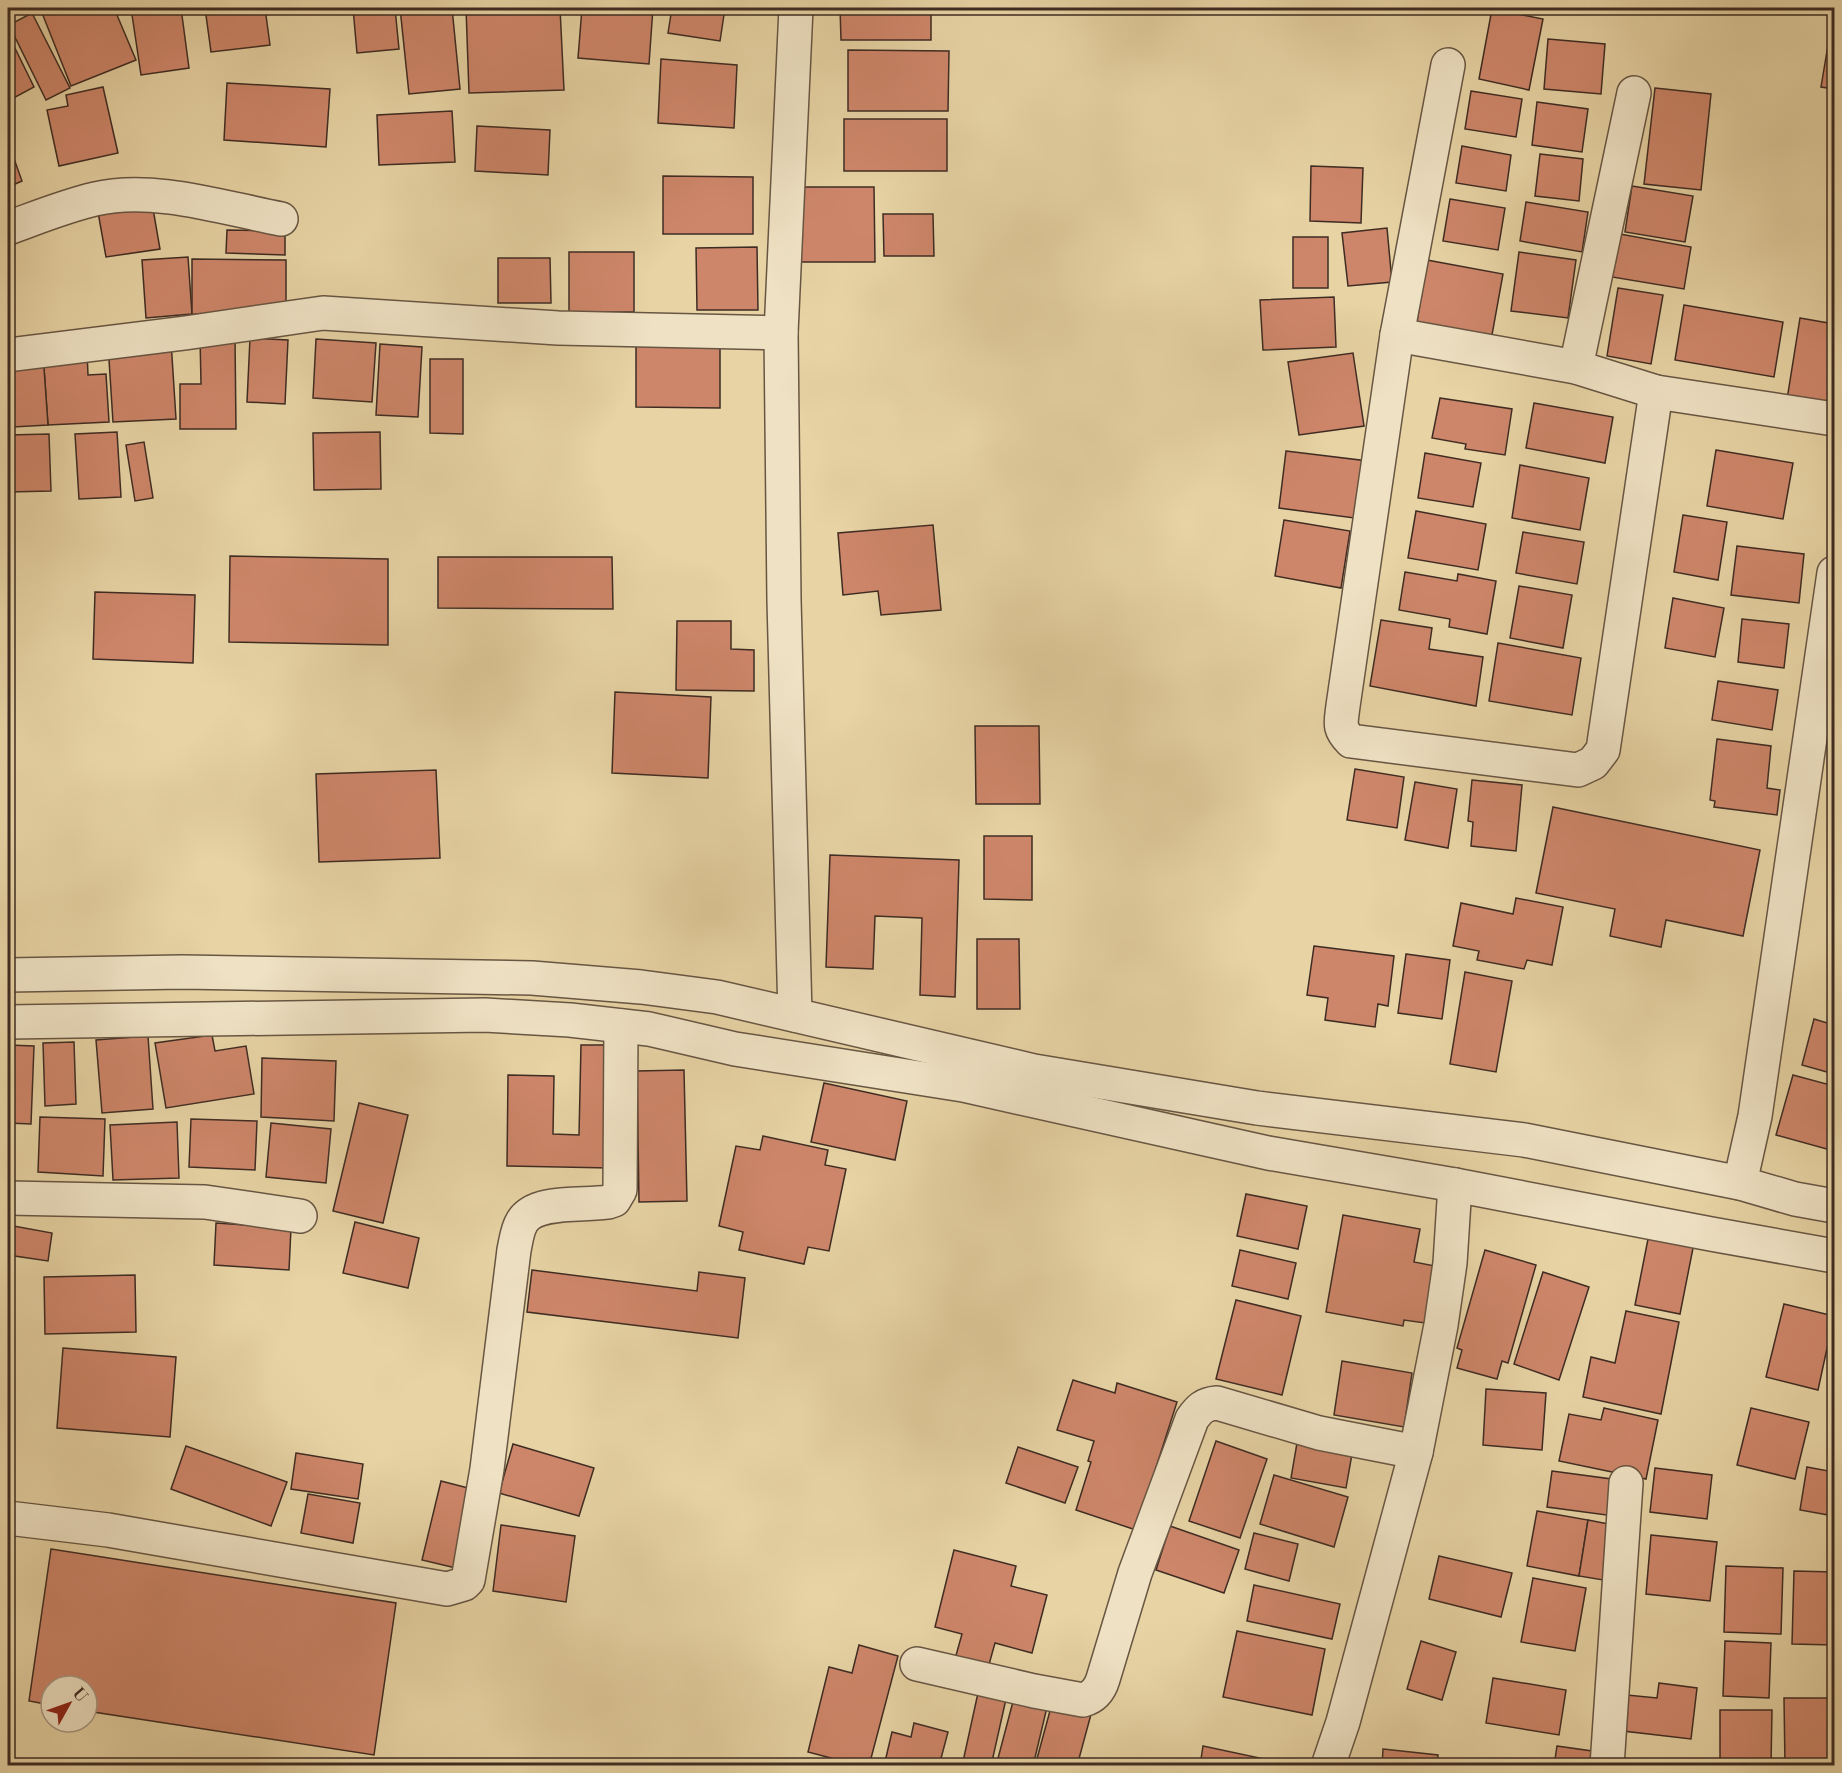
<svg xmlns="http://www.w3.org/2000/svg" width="1842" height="1773" viewBox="0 0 1842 1773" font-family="'Libre Bodoni',serif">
  <rect width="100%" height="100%" fill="#e7d3a4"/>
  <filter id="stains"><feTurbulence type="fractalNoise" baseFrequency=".00333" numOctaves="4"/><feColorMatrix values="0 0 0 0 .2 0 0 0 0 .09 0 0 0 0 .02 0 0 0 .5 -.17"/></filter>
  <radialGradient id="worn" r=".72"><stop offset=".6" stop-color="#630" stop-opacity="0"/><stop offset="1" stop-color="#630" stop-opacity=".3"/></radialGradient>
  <g fill="#ce866a" stroke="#3e2c23" stroke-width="1.5">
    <polygon points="55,8 114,8 136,60 71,86 42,13"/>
    <polygon points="131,8 181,8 189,68 141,75"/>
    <polygon points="205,8 265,8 270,45 211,52"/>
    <polygon points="353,8 395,8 399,49 357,53"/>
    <polygon points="400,8 452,8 460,89 409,94"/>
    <polygon points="466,8 560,8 564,90 469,93"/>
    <polygon points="582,8 653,8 649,64 578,58"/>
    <polygon points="672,8 725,8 720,41 668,33"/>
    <polygon points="840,8 931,8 931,40 841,40"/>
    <polygon points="1492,9 1543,19 1529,90 1479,79"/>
    <polygon points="32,13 70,88 46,100 9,25"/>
    <polygon points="1830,33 1834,33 1834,89 1821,87"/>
    <polygon points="8,34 34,87 8,101"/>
    <polygon points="1548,39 1605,44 1601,94 1544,89"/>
    <polygon points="848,50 949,51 948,111 848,111"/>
    <polygon points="661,59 737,65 734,128 658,123"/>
    <polygon points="227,83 330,89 326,147 224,140"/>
    <polygon points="103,87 118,153 59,166 47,110 68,106 66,95"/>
    <polygon points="1655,88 1711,94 1701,190 1644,184"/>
    <polygon points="1471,91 1522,99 1516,137 1465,129"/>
    <polygon points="1537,102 1588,109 1582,152 1532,145"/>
    <polygon points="452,111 455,162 379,165 377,115"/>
    <rect x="844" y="119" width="103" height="52"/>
    <polygon points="477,126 550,130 548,175 475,171"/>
    <polygon points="8,142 22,181 8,187"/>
    <polygon points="1462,146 1511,155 1506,191 1456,183"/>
    <polygon points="1540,154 1583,159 1579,201 1535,196"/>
    <polygon points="1311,166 1363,168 1361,223 1310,221"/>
    <polygon points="663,176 753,177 753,234 663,234"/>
    <polygon points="1632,186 1693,196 1685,242 1625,232"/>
    <polygon points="800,187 874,187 875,262 801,262"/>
    <polygon points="1450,199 1505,208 1498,250 1443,241"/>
    <polygon points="1526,202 1588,212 1582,252 1520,241"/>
    <polygon points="152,203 160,249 106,257 98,212"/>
    <polygon points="883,214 933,214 934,256 884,256"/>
    <polygon points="1387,228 1392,282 1348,286 1342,233"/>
    <polygon points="227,230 285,231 285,255 226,253"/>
    <polygon points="1620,234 1691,247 1684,289 1612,277"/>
    <rect x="1293" y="237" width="35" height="51"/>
    <polygon points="757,247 758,310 697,310 696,248"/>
    <rect x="569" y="252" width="65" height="60"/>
    <polygon points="1519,252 1576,260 1568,318 1511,311"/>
    <polygon points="188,257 192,314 146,318 142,260"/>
    <polygon points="498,258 550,258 551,303 498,303"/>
    <polygon points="192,259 286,260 286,315 192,314"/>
    <polygon points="1427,260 1503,274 1492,335 1417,322"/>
    <polygon points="1618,288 1663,295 1651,364 1607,356"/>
    <polygon points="1334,297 1336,347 1263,350 1260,300"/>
    <polygon points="1684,305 1783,322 1774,377 1675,360"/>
    <polygon points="1800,318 1834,324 1834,414 1786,406"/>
    <polygon points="200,337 235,337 236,429 180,429 180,384 201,384"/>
    <polygon points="250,338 288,340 285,404 247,402"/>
    <polygon points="316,339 376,343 372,402 313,398"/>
    <polygon points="171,341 176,419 113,422 108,344"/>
    <polygon points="636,342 720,342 720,408 636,407"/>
    <polygon points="380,344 422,347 418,417 376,415"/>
    <polygon points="87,352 88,375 106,374 109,422 48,425 43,354"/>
    <polygon points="1353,353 1364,426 1299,435 1288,362"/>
    <polygon points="43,354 48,425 13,427 9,356"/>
    <polygon points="430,359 463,359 463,434 430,433"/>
    <polygon points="1440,398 1512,409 1505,455 1465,449 1466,444 1432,438"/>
    <polygon points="1534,403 1613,417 1605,463 1526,448"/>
    <polygon points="117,432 121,497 79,499 75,434"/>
    <polygon points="380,432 381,489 314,490 313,433"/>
    <polygon points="49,434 51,491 8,492 8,435"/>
    <polygon points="144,442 153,498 135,501 126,445"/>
    <polygon points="1716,450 1793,463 1783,519 1707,506"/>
    <polygon points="1286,451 1368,461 1362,519 1279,508"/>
    <polygon points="1425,453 1481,463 1473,507 1418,498"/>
    <polygon points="1520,465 1589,478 1580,530 1512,518"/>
    <polygon points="1416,511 1486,524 1478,570 1408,558"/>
    <polygon points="1683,515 1727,522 1718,580 1674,572"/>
    <polygon points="1284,520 1350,531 1341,588 1275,576"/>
    <polygon points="933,525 941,610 881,615 878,591 843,595 838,533"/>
    <polygon points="1523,532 1584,542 1577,584 1516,573"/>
    <polygon points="1737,546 1804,554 1799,603 1731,595"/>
    <polygon points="230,556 388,559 388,645 229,642"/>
    <polygon points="438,557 612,557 613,609 438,608"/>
    <polygon points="1405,572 1457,581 1458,574 1496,581 1487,634 1449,627 1450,619 1399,610"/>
    <polygon points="1519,586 1572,595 1563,648 1510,638"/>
    <polygon points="95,592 195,595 193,663 93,659"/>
    <polygon points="1673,598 1724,608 1715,657 1665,648"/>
    <polygon points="1742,619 1789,624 1784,668 1738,662"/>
    <polygon points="1381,620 1432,628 1429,649 1483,657 1476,706 1370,686"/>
    <polygon points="677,621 731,621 731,649 754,650 754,691 676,690"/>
    <polygon points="1498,643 1581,658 1572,715 1489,701"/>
    <polygon points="1718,681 1778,690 1772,730 1712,720"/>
    <polygon points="615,692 711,697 708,778 612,773"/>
    <polygon points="975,726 1039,726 1040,804 976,804"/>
    <polygon points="1717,739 1771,746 1767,788 1780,790 1777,815 1714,807 1715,801 1710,800"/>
    <polygon points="1355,769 1404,777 1397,828 1347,820"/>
    <polygon points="436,770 440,858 319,862 316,774"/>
    <polygon points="1472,780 1522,785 1516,851 1471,846 1473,822 1468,821"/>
    <polygon points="1415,782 1457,789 1448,848 1405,840"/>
    <polygon points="1553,807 1760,850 1743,936 1666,920 1661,947 1610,936 1615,909 1536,893"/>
    <polygon points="984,836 1032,836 1032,900 984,899"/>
    <polygon points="830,855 959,860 955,997 920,995 922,918 875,916 873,969 826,967"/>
    <polygon points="1516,898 1563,907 1552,965 1527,960 1524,969 1477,960 1479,951 1453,946 1461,903 1513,914"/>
    <polygon points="977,939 1019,939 1020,1009 977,1009"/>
    <polygon points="1314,946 1394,956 1388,1006 1378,1004 1375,1027 1325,1020 1328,998 1307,995"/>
    <polygon points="1406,954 1450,960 1442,1019 1398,1013"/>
    <polygon points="1465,972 1512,981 1496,1072 1450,1064"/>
    <polygon points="1814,1019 1834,1025 1834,1074 1802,1065"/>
    <polygon points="212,1035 215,1051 246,1046 254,1094 166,1108 155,1043"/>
    <polygon points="148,1036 153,1109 102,1113 96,1040"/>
    <polygon points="74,1042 76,1104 45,1106 43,1043"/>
    <polygon points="8,1045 34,1046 31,1124 8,1123"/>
    <polygon points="581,1045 612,1045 610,1168 507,1166 508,1075 554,1076 553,1134 579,1135"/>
    <polygon points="262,1058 336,1061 334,1121 261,1117"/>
    <polygon points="684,1070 687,1201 639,1202 637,1071"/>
    <polygon points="1793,1075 1834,1086 1834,1151 1776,1135"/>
    <polygon points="824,1083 907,1101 895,1160 811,1142"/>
    <polygon points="359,1103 408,1115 383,1223 333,1211"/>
    <polygon points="40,1117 105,1119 103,1176 38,1172"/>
    <polygon points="191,1119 257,1121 255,1170 189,1167"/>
    <polygon points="177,1122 179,1178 113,1180 110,1125"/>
    <polygon points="271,1123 331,1129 326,1183 266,1177"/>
    <polygon points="763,1136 828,1150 825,1165 846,1169 829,1251 808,1247 804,1264 739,1250 743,1232 719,1226 736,1146 760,1150"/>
    <polygon points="1246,1194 1307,1206 1298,1249 1237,1236"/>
    <polygon points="1343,1215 1420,1229 1414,1262 1435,1266 1425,1323 1404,1320 1403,1326 1326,1312"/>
    <polygon points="355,1222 419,1238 408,1288 343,1273"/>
    <polygon points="216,1223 291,1228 289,1270 214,1265"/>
    <polygon points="8,1225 52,1233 48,1261 8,1255"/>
    <polygon points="1649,1234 1694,1243 1680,1314 1635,1305"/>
    <polygon points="1240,1250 1296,1263 1288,1299 1232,1286"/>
    <polygon points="1485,1250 1536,1265 1508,1363 1502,1361 1497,1379 1457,1368 1462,1350 1457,1348"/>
    <polygon points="532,1270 697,1291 699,1272 745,1278 738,1338 527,1312"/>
    <polygon points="1543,1272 1589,1287 1559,1380 1514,1364"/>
    <polygon points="135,1275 136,1332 45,1334 44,1277"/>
    <polygon points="1236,1300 1301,1316 1282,1395 1216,1379"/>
    <polygon points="1784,1304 1834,1316 1818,1390 1766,1377"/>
    <polygon points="1626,1311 1679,1322 1661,1414 1583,1397 1591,1357 1615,1363"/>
    <polygon points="63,1348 176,1357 170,1437 57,1428"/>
    <polygon points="1342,1361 1412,1373 1404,1427 1334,1415"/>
    <polygon points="1073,1380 1115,1393 1117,1383 1177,1402 1136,1530 1076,1510 1091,1462 1088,1461 1094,1441 1057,1430"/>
    <polygon points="1486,1389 1546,1393 1542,1450 1483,1445"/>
    <polygon points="1604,1408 1658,1420 1646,1479 1559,1461 1569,1414 1601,1420"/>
    <polygon points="1751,1408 1809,1422 1795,1479 1737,1465"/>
    <polygon points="1216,1441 1267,1459 1240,1538 1189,1521"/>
    <polygon points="1297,1443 1352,1454 1346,1488 1291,1478"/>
    <polygon points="513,1444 594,1468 579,1516 499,1493"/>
    <polygon points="186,1446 287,1482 271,1526 171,1489"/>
    <polygon points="1018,1447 1078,1467 1065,1503 1006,1483"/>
    <polygon points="296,1453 363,1464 358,1499 291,1489"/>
    <polygon points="1807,1467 1834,1472 1834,1516 1800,1510"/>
    <polygon points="1655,1468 1712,1475 1707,1519 1650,1512"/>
    <polygon points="1552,1471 1619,1480 1614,1516 1547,1507"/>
    <polygon points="1274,1475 1348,1497 1334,1547 1260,1524"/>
    <polygon points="441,1481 476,1490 456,1568 422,1560"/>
    <polygon points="308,1494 360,1503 353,1543 301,1533"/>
    <polygon points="1537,1511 1588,1520 1579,1576 1527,1566"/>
    <polygon points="1588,1520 1619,1526 1609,1581 1579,1576"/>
    <polygon points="501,1525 575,1536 566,1602 493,1591"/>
    <polygon points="1170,1526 1239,1550 1224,1593 1156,1570"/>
    <polygon points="1254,1533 1298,1544 1289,1581 1245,1569"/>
    <polygon points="1651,1535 1717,1542 1710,1601 1646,1594"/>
    <polygon points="51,1549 396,1603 374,1755 87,1711 87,1686 51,1686 51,1705 29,1701"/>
    <polygon points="954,1550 1016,1566 1011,1586 1047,1595 1032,1653 995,1643 988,1668 955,1659 962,1634 935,1627"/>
    <polygon points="1439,1556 1512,1573 1501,1617 1429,1599"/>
    <polygon points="1726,1566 1783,1568 1781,1634 1724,1632"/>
    <polygon points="1794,1571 1834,1572 1834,1645 1792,1644"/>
    <polygon points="1533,1578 1586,1588 1575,1651 1521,1642"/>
    <polygon points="1254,1585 1340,1604 1332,1639 1247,1621"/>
    <polygon points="1237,1631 1325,1649 1312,1715 1223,1697"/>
    <polygon points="1421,1641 1456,1652 1442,1700 1407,1689"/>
    <polygon points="1725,1641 1771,1643 1769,1698 1723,1696"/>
    <polygon points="859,1645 898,1656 869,1766 861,1766 808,1752 829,1667 852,1673"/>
    <polygon points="1493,1678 1566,1690 1559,1735 1486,1723"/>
    <polygon points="1659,1683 1697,1688 1691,1739 1623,1731 1627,1695 1657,1698"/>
    <polygon points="978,1693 1006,1699 991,1766 962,1766"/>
    <polygon points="1015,1694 1048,1703 1033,1766 996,1766"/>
    <polygon points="1054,1696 1093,1707 1077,1766 1035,1766"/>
    <polygon points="1784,1698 1834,1698 1834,1766 1785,1766"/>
    <polygon points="1720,1710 1772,1710 1771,1766 1720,1766"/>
    <polygon points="914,1723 948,1732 939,1766 884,1766 892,1732 911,1737"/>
    <polygon points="1203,1746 1269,1760 1268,1766 1200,1766"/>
    <polygon points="1557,1746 1599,1752 1597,1766 1554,1766"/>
    <polygon points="1383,1749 1438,1755 1437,1766 1382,1766"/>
    <polygon points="115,1759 166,1766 114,1766"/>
  </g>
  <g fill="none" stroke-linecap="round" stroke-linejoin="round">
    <g stroke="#685643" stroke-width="36">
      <g id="minor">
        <path d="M1448 65 1397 335 1343 706C1341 723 1338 728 1351 741L1578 770 1593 763 1603 750 1656 392"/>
        <path d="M8 228C36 218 65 206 95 199 152 185 224 208 281 219"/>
        <polyline points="1397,335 1576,367 1656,392 1834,419"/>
        <polyline points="8,355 185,333 323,313 558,328 781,333"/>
        <polyline points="1576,367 1634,93"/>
        <polyline points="8,975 182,972 532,978 641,987 717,997 1034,1071 1257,1108 1524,1140 1740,1183 1795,1199 1834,1206"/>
        <polyline points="795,1015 784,600 781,333 796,8"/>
        <polyline points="8,1022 485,1015 570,1020 649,1029 735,1049 963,1085 1268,1153 1455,1185 1711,1234 1834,1256"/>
        <polyline points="1740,1183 1755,1116 1834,573"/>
        <polyline points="8,1198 205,1202 300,1216"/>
        <path d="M8 1518 108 1530 447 1589 464 1584 468 1580 487 1469 514 1250C516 1241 517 1230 522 1222 535 1199 584 1206 608 1202L614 1200 620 1190 621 1026"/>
        <path d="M917 1664 1034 1691 1083 1700C1094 1697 1100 1689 1103 1679L1135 1573 1192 1419C1199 1409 1204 1404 1217 1403L1319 1433 1416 1452"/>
        <polyline points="1328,1766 1343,1722 1416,1452 1441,1325 1450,1263 1455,1185"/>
        <polyline points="1607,1766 1626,1483"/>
      </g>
    </g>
    <use href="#minor" stroke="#efe2c4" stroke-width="33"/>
  </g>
  <rect width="1842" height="1773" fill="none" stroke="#e7d3a4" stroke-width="30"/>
  <rect x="9" y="9" width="1824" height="1755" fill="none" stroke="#3e2c23" stroke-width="3"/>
  <rect x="15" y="15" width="1812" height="1743" fill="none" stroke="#3e2c23" stroke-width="1.5"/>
  <g transform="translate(69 1704) rotate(50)"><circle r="28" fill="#efe2c4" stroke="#a89984" stroke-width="1.5"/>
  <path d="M0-4.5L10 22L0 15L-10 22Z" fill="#8f2418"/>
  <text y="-9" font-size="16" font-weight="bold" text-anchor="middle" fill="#3e2c23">U</text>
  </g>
  <rect width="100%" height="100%" filter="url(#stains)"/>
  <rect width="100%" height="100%" fill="url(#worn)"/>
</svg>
